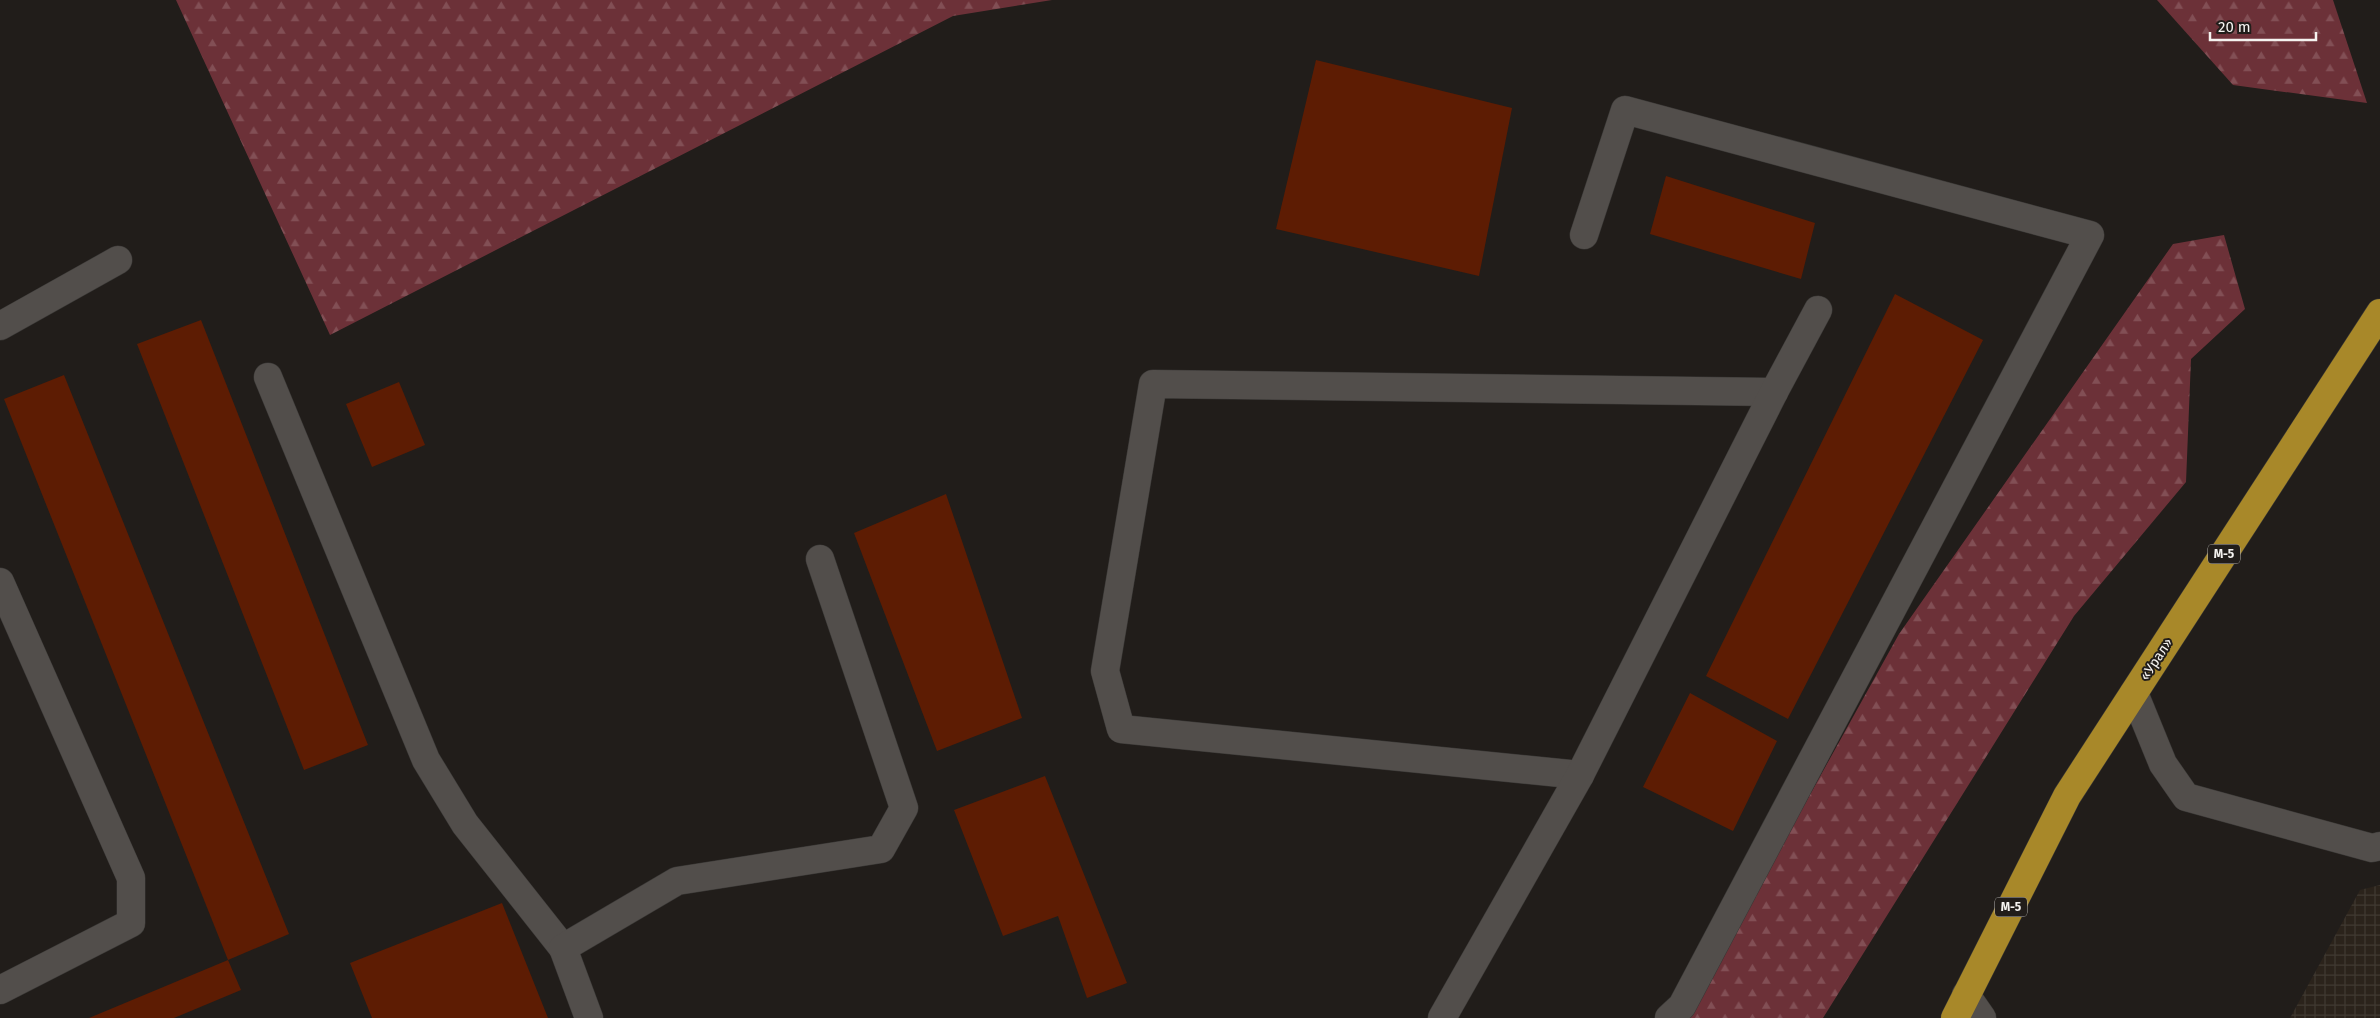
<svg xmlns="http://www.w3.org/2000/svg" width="2380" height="1018" viewBox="0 0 2380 1018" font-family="'Fira Sans',sans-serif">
  <defs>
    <pattern id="industrial-grid" width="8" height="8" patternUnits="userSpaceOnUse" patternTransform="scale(1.25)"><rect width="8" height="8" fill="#2b231b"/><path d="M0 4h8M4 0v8" fill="none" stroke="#403931"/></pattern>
    <pattern id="forest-firs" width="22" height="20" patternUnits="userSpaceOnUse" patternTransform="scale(1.25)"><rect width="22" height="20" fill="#6c3138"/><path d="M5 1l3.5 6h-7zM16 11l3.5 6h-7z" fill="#824f55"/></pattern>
  </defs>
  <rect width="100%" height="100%" fill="#211d1a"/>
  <polygon fill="url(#industrial-grid)" points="2380,885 2380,1018 2290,1018 2360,890"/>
  <g fill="url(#forest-firs)">
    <polygon points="176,0 1052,0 953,16 330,335"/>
    <polygon points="2157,0 2333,0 2367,103 2233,85"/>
    <polygon points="2224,235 2245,309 2191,359 2186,482 2074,616 1823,1018 1686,1018 1899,634 2173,244"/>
  </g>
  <g fill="#5d1c03">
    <polygon points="1316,60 1512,108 1479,276 1276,229"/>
    <polygon points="1666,176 1815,223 1801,279 1650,234"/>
    <polygon points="1895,294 1983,340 1788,719 1706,676"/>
    <polygon points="201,320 368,745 304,770 137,344"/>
    <polygon points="64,375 289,934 228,960 4,399"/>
    <polygon points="399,382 425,445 372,467 346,404"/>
    <polygon points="946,494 1022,718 937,751 854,533"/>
    <polygon points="1690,693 1777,741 1733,831 1643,787"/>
    <polygon points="1045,776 1127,983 1087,998 1058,916 1003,936 954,810"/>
    <polygon points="502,903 548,1018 372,1018 350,963"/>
    <polygon points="228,960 241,990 174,1018 89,1018"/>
  </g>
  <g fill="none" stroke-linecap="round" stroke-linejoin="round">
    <g stroke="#393735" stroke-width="29">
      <g id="minor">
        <polyline points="1584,235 1625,110 2090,235 1682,1006 1669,1018"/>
        <polyline points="0,326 118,260"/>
        <polyline points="268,377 426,760 465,824 563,948"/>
        <polyline points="0,582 131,878 131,923 0,990"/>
        <polyline points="2134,693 2163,764 2186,797 2372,848 2380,846"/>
        <polyline points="1580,775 1121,729 1105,671 1153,384 1774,392"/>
        <polyline points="1966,995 1982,1018"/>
        <polyline points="589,1018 563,948 677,881 881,849 904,808 820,559"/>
        <polyline points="1442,1018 1580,775 1774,392 1818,310"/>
      </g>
    </g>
    <g stroke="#393735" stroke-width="29">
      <polyline id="highway" points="1955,1018 2067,796 2380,313"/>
    </g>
    <use href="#minor" stroke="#524e4b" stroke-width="28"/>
    <use href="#highway" stroke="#a88829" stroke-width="28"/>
  </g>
  <g text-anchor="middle" stroke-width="4" stroke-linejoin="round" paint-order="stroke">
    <g fill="#211d1a" stroke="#b5b3b0" stroke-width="1">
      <rect x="2208" y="544.5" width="32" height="19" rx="4"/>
      <rect x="1995" y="897.5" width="32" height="19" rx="4"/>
    </g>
    <g font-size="12" font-weight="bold" fill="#f5f3f0">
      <text x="2224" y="558">М-5</text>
      <text x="2011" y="911">М-5</text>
    </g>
    <g font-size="14" fill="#f5f3f0" stroke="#211d1a">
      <text transform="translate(2156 659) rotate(-57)" y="5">«Урал»</text>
    </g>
  </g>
  <path d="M2210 32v8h106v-8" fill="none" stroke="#f5f3f0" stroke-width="2.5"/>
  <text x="2218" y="32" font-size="15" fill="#f5f3f0" stroke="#211d1a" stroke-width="4" paint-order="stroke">20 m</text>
</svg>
